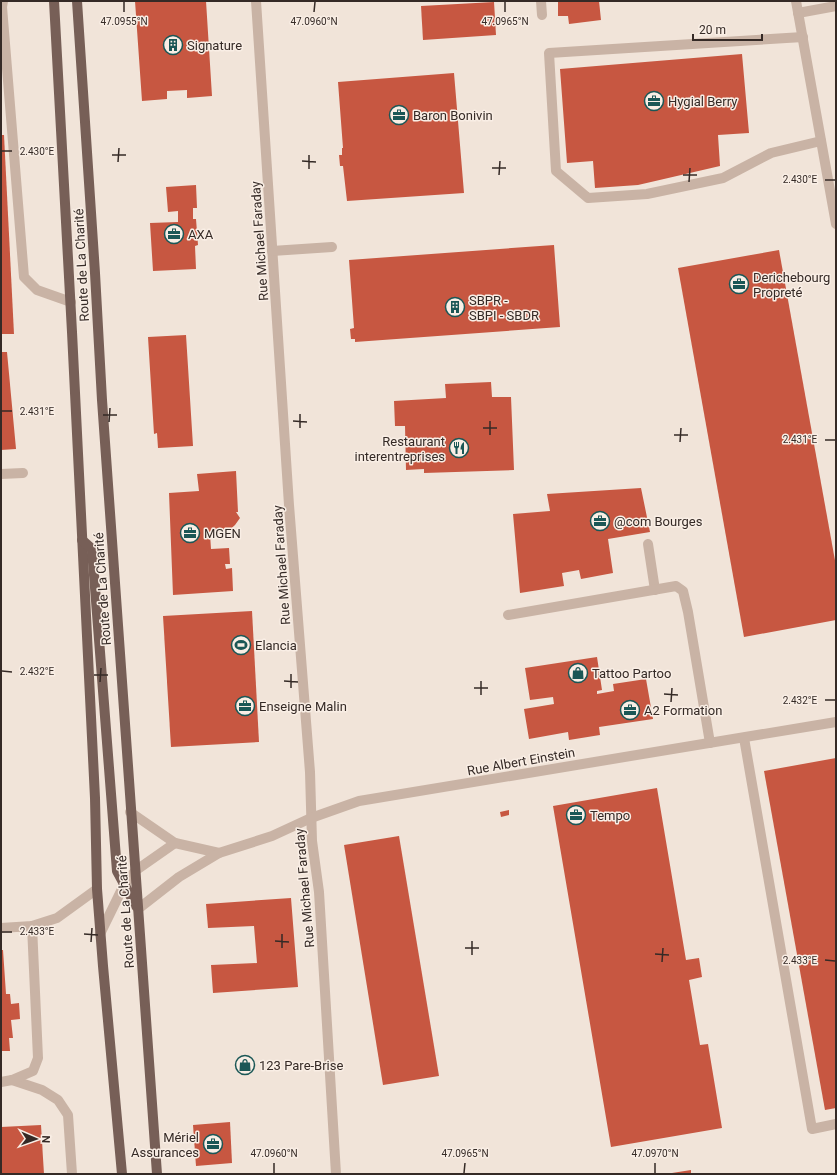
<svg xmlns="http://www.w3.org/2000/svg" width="837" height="1175" viewBox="0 0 837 1175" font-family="Roboto,sans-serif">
  <rect width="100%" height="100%" fill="#f1e4d9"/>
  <g fill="#c75741">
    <polygon points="135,1 206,1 212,96 187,98 187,90 167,91 167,99 142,101"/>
    <polygon points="558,1 599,1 601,20 569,24 568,16 558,16"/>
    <polygon points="494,2 496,35 423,40 421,6"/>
    <polygon points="742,54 749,133 718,135 720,166 638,185 595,188 593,161 567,163 560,69"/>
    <polygon points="454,73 464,193 347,201 343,166 340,166 339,155 342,155 342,148 343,148 338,82"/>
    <polygon points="1,135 4,135 14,334 1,334"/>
    <polygon points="196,185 197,208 193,208 193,219 196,219 198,245 195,246 196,269 153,271 150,223 178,222 178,211 168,212 166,187"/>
    <polygon points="554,245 560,327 355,342 355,339 351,339 350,329 354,328 349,260"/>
    <polygon points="779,250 836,566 836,620 744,637 678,268"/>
    <polygon points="186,335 193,446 158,448 157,433 154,434 148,337"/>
    <polygon points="1,352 7,352 16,449 1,450"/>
    <polygon points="491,382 492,397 511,397 514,470 424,473 424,469 406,470 405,426 395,426 394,401 446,398 445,384"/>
    <polygon points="236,471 238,512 236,512 240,518 235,525 226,533 218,537 210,534 211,549 229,548 230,564 225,564 226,569 232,568 233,591 173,595 169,493 199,491 197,474"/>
    <polygon points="641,488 650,532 608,539 613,573 581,579 579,570 562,573 564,586 520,593 513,514 550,511 547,494"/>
    <polygon points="252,611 259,742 171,747 163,616"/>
    <polygon points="597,657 602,690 597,691 597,694 614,691 613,684 646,679 653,719 599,727 600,735 569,740 568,732 529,739 524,709 554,704 553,697 530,700 525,668"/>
    <polygon points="836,758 836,1108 825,1110 764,771"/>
    <polygon points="657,788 686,960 699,958 702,977 689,980 700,1045 708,1044 722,1128 611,1147 553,806"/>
    <polygon points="509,810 509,815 501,817 500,812"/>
    <polygon points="399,836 439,1076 383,1085 344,845"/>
    <polygon points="291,898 298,987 213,993 211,965 257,963 254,926 208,928 206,904"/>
    <polygon points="1,950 3,950 6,994 10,994 11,1004 19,1003 20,1019 11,1020 13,1038 9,1038 10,1051 1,1051"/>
    <polygon points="230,1122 232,1163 196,1166 193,1125"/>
    <polygon points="41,1125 44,1174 1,1174 1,1127"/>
    <polygon points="691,1170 691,1174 672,1174 672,1173"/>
  </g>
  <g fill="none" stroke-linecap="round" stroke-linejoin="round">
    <g stroke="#c9b3a5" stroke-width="10">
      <polyline points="3,1 2,7 24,277 37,290 71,302"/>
      <polyline points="256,1 289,505 310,772 312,841 319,892 336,1174"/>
      <polyline points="541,1 542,15"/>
      <polyline points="796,1 836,224"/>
      <polyline points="798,13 836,6"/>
      <polyline points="803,37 549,53 556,171 588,198 647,194 723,178 771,153 821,141"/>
      <polyline points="272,251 332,247"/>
      <polyline points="1,474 23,473"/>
      <polyline points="648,544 655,590"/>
      <polyline points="508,615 676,586 683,591 688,612 710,743"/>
      <polyline points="744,738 812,1129 836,1124"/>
      <polyline points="130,812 175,843 219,853"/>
      <polyline points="138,909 179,877 219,853 272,836 311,818 359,801 836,722"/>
      <polyline points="1,928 32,926 57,918 97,889"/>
      <polyline points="100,934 124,885 135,871 175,843"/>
      <polyline points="12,1080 42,1090 58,1100 68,1115 72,1174"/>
      <polyline points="1,1082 12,1080 33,1071 38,1058 32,926"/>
    </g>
    <g stroke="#775f57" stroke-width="10">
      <polyline points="54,1 72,332 95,798 97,889 103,966 122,1174"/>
      <polyline points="77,1 95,273 102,400 157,1174"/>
      <polyline points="82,540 92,549 117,871 136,906"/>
    </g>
  </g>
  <path fill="none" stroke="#352a26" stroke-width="1.5" d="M124 12V2M314 12 315 2M505 12V2M2 151H12M112 155H126M302 161 316 162M118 162 119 148M492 168H506M309 169V155M499 175 500 161M683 175H697M825 180H835M689 182 690 168M2 411H12M103 415H117M293 421 307 422M109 422 110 408M300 428V414M483 428H497M490 435V421M674 435H688M825 440H835M680 442 681 428M2 671 12 672M94 675H108M284 681 298 682M100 682 101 668M291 688V674M474 688H488M664 694 678 695M481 695V681M825 700H835M671 702 672 688M2 932H12M84 934 98 935M275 941 289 942M91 942 92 928M282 948V934M465 948H479M655 954 669 955M472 955V941M825 960 835 961M662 962 663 948M274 1173V1163M464 1173 465 1163M655 1173V1163"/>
  <defs>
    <g id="building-ring" transform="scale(1)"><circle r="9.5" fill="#f9eee5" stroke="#1b5756" stroke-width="1.5"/><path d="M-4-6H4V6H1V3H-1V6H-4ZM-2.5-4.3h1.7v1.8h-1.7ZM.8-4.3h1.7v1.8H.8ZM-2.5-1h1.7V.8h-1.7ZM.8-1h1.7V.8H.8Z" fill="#1b5756"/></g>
    <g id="office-ring" transform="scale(1)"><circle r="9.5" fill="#f9eee5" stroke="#1b5756" stroke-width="1.5"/><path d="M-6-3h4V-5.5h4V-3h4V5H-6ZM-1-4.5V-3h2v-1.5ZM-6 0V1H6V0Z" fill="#1b5756"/></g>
    <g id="restaurant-ring" transform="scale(1)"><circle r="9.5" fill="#f9eee5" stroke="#1b5756" stroke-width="1.5"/><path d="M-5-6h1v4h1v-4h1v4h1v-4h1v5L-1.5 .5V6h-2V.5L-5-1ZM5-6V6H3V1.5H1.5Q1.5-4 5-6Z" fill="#1b5756"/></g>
    <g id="stadium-ring" transform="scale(1)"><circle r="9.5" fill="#f9eee5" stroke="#1b5756" stroke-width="1.5"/><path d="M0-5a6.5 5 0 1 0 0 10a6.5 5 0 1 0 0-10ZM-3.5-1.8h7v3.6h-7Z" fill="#1b5756"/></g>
    <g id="shop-ring" transform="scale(1)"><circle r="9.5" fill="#f9eee5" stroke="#1b5756" stroke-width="1.5"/><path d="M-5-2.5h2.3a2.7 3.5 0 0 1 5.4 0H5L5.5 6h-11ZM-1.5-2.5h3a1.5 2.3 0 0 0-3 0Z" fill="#1b5756"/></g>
  </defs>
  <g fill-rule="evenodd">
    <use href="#building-ring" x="173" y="45"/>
    <use href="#office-ring" x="654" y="101"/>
    <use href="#office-ring" x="399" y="115"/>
    <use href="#office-ring" x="174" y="234"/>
    <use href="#office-ring" x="739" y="284"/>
    <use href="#building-ring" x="455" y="307"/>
    <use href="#restaurant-ring" x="459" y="448"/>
    <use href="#office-ring" x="600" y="521"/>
    <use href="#office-ring" x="190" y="533"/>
    <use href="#stadium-ring" x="241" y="645"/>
    <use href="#shop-ring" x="578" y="673"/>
    <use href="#office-ring" x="245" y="706"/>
    <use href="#office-ring" x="630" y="710"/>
    <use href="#office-ring" x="576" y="815"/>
    <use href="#shop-ring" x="245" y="1065"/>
    <use href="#office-ring" x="213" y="1144"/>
  </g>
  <g text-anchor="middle" stroke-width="3" stroke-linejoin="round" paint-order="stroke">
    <g font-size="13" fill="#352a26" stroke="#f9eee5" text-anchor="start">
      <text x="187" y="50">Signature</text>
      <text x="668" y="106">Hygial Berry</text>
      <text x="413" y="120">Baron Bonivin</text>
      <text x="188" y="239">AXA</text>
      <text x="753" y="282">Derichebourg<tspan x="753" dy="15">Propreté</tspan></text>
      <text x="469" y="305">SBPR -<tspan x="469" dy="15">SBPI - SBDR</tspan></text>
      <text x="445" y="446" text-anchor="end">Restaurant<tspan x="445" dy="15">interentreprises</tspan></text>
      <text x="614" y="526">@com Bourges</text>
      <text x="204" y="538">MGEN</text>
      <text x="255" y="650">Elancia</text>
      <text x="592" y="678">Tattoo Partoo</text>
      <text x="259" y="711">Enseigne Malin</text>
      <text x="644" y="715">A2 Formation</text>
      <text x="590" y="820">Tempo</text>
      <text x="259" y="1070">123 Pare-Brise</text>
      <text x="199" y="1142" text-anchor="end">Mériel<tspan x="199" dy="15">Assurances</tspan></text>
    </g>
    <g font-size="13" fill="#352a26" stroke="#f9eee5">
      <text transform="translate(259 241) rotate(-94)" y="5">Rue Michael Faraday</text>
      <text transform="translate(81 265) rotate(-93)" y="5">Route de La Charité</text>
      <text transform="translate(281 565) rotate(-94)" y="5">Rue Michael Faraday</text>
      <text transform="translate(102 589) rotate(-94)" y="5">Route de La Charité</text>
      <text transform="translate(521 761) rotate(-10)" y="5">Rue Albert Einstein</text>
      <text transform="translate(304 888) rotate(-95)" y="5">Rue Michael Faraday</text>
      <text transform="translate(125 912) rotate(-94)" y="5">Route de La Charité</text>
    </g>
  </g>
  <g font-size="10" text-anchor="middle" fill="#352a26" stroke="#f9eee5" stroke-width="3" stroke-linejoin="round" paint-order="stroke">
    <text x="124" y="25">47.0955°N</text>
    <text x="314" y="25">47.0960°N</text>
    <text x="505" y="25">47.0965°N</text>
    <text x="37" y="155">2.430°E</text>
    <text x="800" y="183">2.430°E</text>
    <text x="37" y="415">2.431°E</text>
    <text x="800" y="443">2.431°E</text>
    <text x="37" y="675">2.432°E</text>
    <text x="800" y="704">2.432°E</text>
    <text x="37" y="935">2.433°E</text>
    <text x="800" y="964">2.433°E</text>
    <text x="274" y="1157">47.0960°N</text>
    <text x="465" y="1157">47.0965°N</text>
    <text x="655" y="1157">47.0970°N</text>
  </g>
  <rect width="837" height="1175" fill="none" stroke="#352a26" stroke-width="4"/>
  <g transform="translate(36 1139) rotate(92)" stroke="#f9eee5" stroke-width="3" paint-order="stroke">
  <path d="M0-3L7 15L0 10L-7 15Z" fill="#352a26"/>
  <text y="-6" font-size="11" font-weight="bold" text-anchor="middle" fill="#352a26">N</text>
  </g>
  <path d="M693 34v6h69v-6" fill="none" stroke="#352a26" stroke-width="2"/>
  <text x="699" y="34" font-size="12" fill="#352a26" stroke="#f9eee5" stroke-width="3" paint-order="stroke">20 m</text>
</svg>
